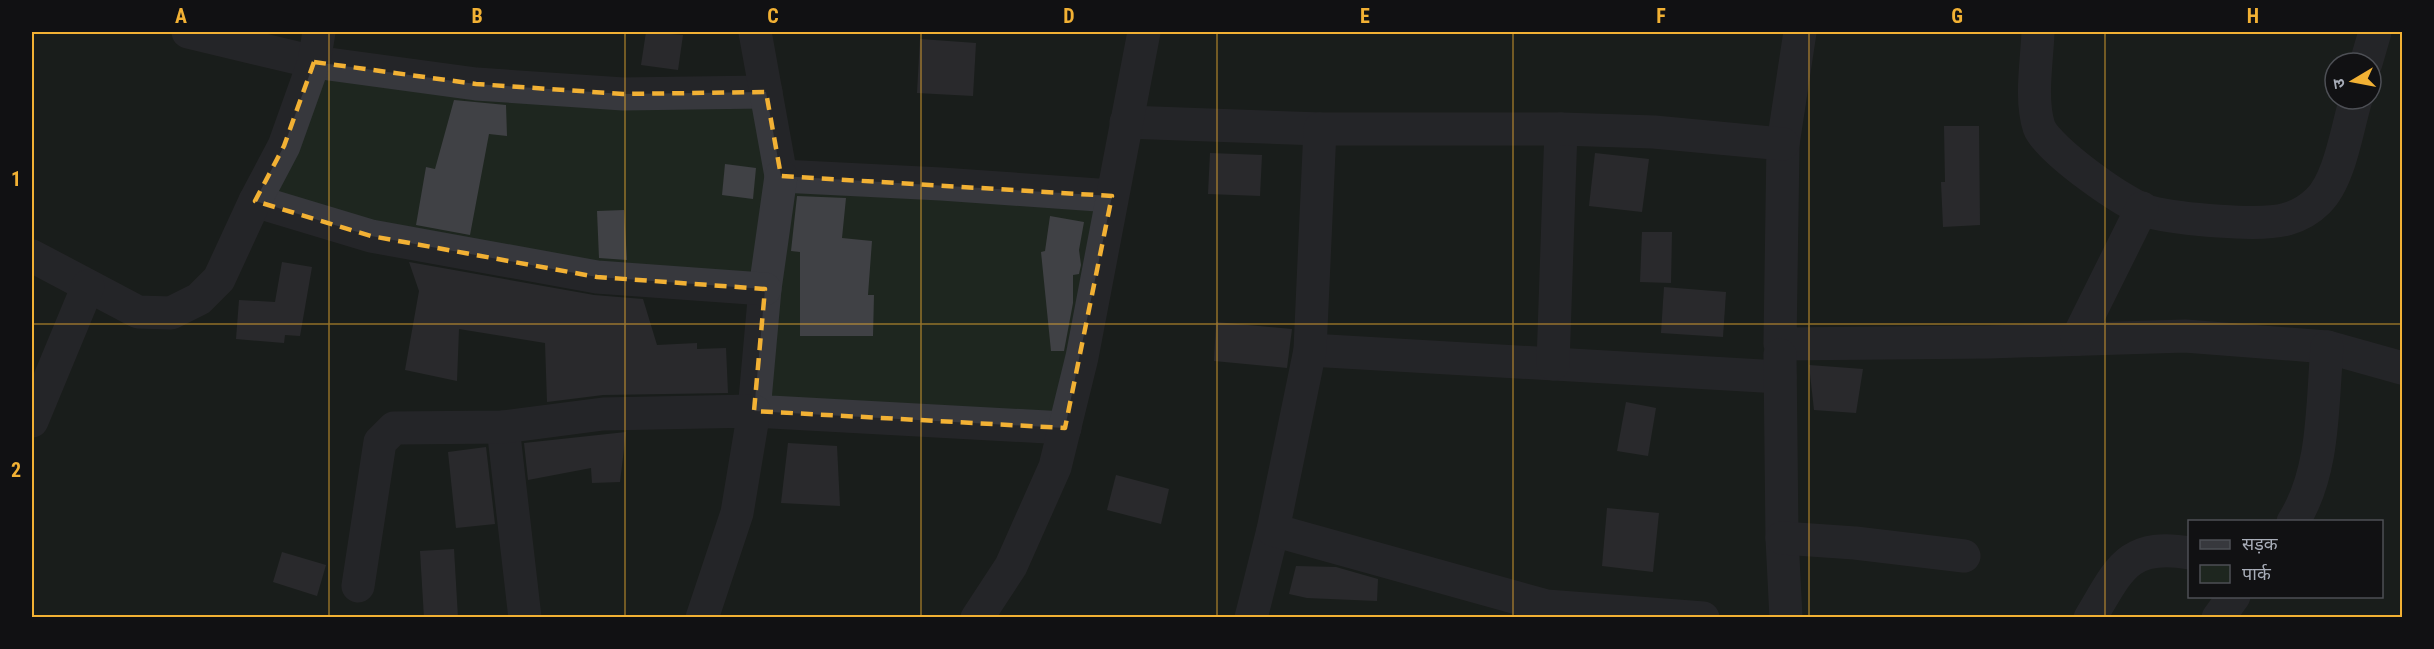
<svg xmlns="http://www.w3.org/2000/svg" width="2434" height="649" viewBox="0 0 2434 649" font-family="'Roboto Condensed','Noto Sans Devanagari',sans-serif">
  <rect width="100%" height="100%" fill="#161618"/>
  <path fill="#1e261f" fill-rule="evenodd" d="M32 32H2402V617H32ZM2335 63H2371V99H2335ZM2190 522H2382V596H2190Z"/>
  <g fill="#404145">
    <polygon points="646,32 683,35 678,70 641,65"/>
    <polygon points="920,39 976,43 973,96 917,93"/>
    <polygon points="454,100 506,105 507,136 489,134 470,235 416,225 426,167 435,169"/>
    <polygon points="1944,126 1979,126 1980,225 1943,227 1941,182 1945,182"/>
    <polygon points="1210,153 1262,155 1260,196 1208,194"/>
    <polygon points="1595,153 1649,159 1642,212 1589,206"/>
    <polygon points="725,164 756,168 753,199 722,195"/>
    <polygon points="797,196 846,198 842,238 872,241 868,295 874,295 873,336 800,336 800,252 791,251"/>
    <polygon points="624,210 627,260 599,258 597,211"/>
    <polygon points="1050,216 1084,222 1079,250 1081,265 1079,274 1073,275 1073,303 1064,351 1051,351 1041,252 1045,251"/>
    <polygon points="1642,232 1672,232 1671,283 1640,282"/>
    <polygon points="282,262 312,267 300,336 285,335 284,343 236,339 239,300 275,302"/>
    <polygon points="409,262 594,295 643,299 657,345 697,343 697,349 726,348 728,393 603,395 547,402 545,343 459,329 457,381 405,370 419,291"/>
    <polygon points="1664,287 1726,292 1723,337 1661,333"/>
    <polygon points="1216,322 1292,329 1287,368 1214,361"/>
    <polygon points="1809,365 1863,369 1856,413 1814,410"/>
    <polygon points="1626,402 1656,408 1648,456 1617,451"/>
    <polygon points="626,432 620,482 592,483 591,468 528,480 524,443"/>
    <polygon points="788,443 837,446 840,506 781,503"/>
    <polygon points="486,447 495,524 456,528 448,452"/>
    <polygon points="1116,475 1169,489 1161,524 1107,510"/>
    <polygon points="1607,508 1659,513 1653,572 1602,566"/>
    <polygon points="454,549 458,618 424,618 420,551"/>
    <polygon points="282,552 326,565 317,596 273,582"/>
    <polygon points="1296,566 1336,567 1378,579 1377,601 1307,598 1289,594"/>
  </g>
  <g fill="none" stroke-linecap="round" stroke-linejoin="round">
    <g stroke="#37383d" stroke-width="33">
      <polyline points="188,32 314,62 476,84 623,94 766,92"/>
      <polyline points="755,32 781,176 941,184 1112,196"/>
      <polyline points="1800,32 1783,144 1780,344 1988,342 2185,336 2327,347 2402,368"/>
      <path d="M2038 32C2037 61 2030 99 2039 127 2047 149 2128 207 2150 212 2178 219 2261 227 2287 219 2298 216 2310 209 2318 201 2340 180 2347 128 2356 99"/>
      <polyline points="2366,63 2375,32"/>
      <polyline points="1126,122 1320,129"/>
      <polyline points="781,176 765,289 754,411 1065,428"/>
      <polyline points="255,201 371,236 597,277 765,289"/>
      <polyline points="32,256 138,312 171,313 199,299 219,279 255,201 284,146 314,62 319,32"/>
      <polyline points="2077,339 2142,208"/>
      <polyline points="1310,350 1780,377"/>
      <polyline points="1780,355 1782,538 1786,618"/>
      <polyline points="1553,364 1561,129"/>
      <polyline points="32,421 88,286"/>
      <polyline points="503,427 525,618"/>
      <path d="M2293 522C2325 472 2322 405 2327 347"/>
      <polyline points="1782,538 1855,543 1964,556"/>
      <polyline points="358,586 380,442 394,428 503,427 603,414 754,411 737,513 702,618"/>
      <polyline points="977,618 1011,566 1055,467 1082,357 1144,32"/>
      <polyline points="1251,618 1273,530"/>
      <polyline points="1703,618 1546,606 1273,530 1310,350 1320,129 1561,129 1654,132 1783,144"/>
      <path d="M2090 618C2119 570 2127 542 2190 553"/>
      <polyline points="2218,618 2234,596"/>
    </g>
  </g>
  <path d="M0 0H2434V649H0ZM314 62 476 84 623 94 766 92 781 176 1112 196 1065 428 754 411 765 289 597 277 371 236 255 201 284 146Z" fill="#161618" fill-opacity=".55" fill-rule="evenodd"/>
  <path fill="none" stroke="#f2b134" stroke-width="4.5" stroke-dasharray="12 8" stroke-linejoin="round" d="M314 62 476 84 623 94 766 92 781 176 1112 196 1065 428 754 411 765 289 597 277 371 236 255 201 284 146Z"/>
  <path fill="none" stroke="#f2b134" stroke-width="1.5" stroke-opacity="0.55" d="M329 32V618M625 32V618M921 32V618M1217 32V618M1513 32V618M1809 32V618M2105 32V618M32 324H2402"/>
  <rect width="2434" height="649" fill="none" stroke="#111113" stroke-width="66"/>
  <rect x="2188" y="520" width="195" height="78" fill="#111113" stroke="#4d4f55" stroke-width="1.5"/>
  <rect x="2200" y="540" width="30" height="9" fill="#37383d" stroke="#4d4f55" stroke-width="1.5"/>
  <text x="2242" y="550" font-size="18" fill="#a8adb8">सड़क</text>
  <rect x="2200" y="565" width="30" height="18" fill="#1e261f" stroke="#4d4f55" stroke-width="1.5"/>
  <text x="2242" y="580" font-size="18" fill="#a8adb8">पार्क</text>
  <g transform="translate(2353 81) rotate(260)"><circle r="28" fill="#111113" stroke="#4d4f55" stroke-width="1.5"/>
  <path d="M0-4.5L10 22L0 15L-10 22Z" fill="#f2b134"/>
  <text y="-9" font-size="16" font-weight="bold" text-anchor="middle" fill="#a8adb8">उ</text>
  </g>
  <rect x="33" y="33" width="2368" height="583" fill="none" stroke="#f2b134" stroke-width="2"/>
  <g font-size="20" text-anchor="middle" font-weight="bold" fill="#f2b134">
    <text x="181" y="23">A</text>
    <text x="477" y="23">B</text>
    <text x="773" y="23">C</text>
    <text x="1069" y="23">D</text>
    <text x="1365" y="23">E</text>
    <text x="1661" y="23">F</text>
    <text x="1957" y="23">G</text>
    <text x="2253" y="23">H</text>
    <text x="16" y="186">1</text>
    <text x="16" y="477">2</text>
  </g>
</svg>
